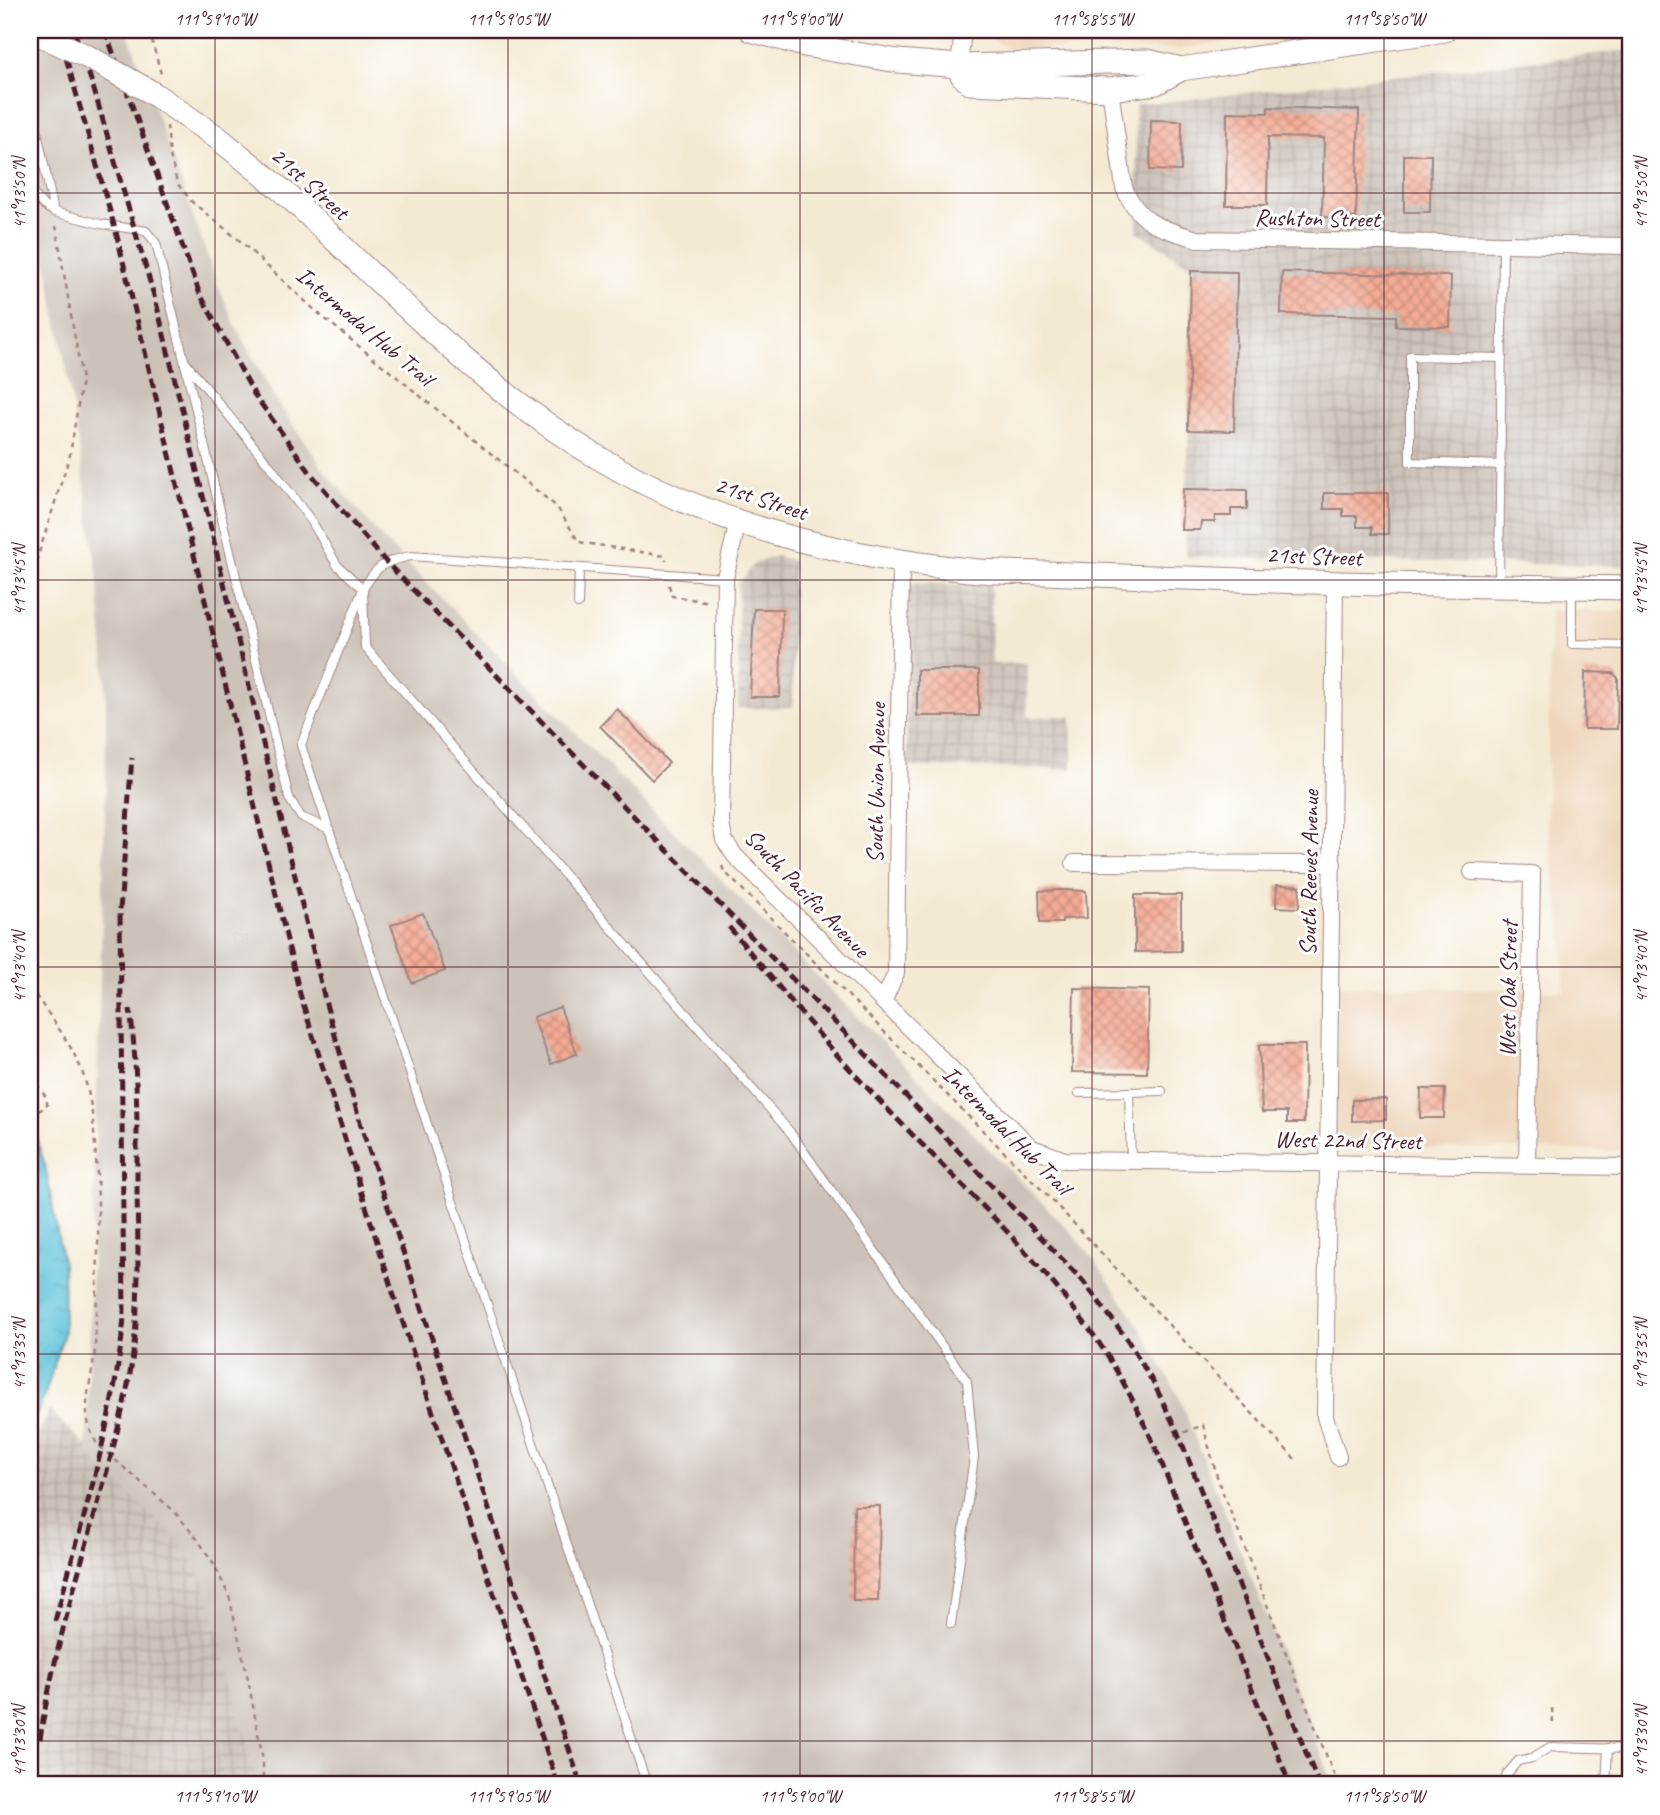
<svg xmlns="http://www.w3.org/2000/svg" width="1660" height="1815" viewBox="0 0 1660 1815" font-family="Caveat,sans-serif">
  <defs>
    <pattern id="industrial-grid" width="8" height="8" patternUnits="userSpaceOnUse" patternTransform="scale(1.75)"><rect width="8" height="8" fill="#ccc2b9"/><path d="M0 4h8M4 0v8" fill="none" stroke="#b1a69f"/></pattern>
    <pattern id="water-ripples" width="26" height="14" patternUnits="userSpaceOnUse" patternTransform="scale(1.75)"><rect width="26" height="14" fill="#5dc3da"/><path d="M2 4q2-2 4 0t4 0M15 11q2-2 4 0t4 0" fill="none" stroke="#52a7bb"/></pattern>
    <pattern id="building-cross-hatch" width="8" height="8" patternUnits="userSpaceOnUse" patternTransform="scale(1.75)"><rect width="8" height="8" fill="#f4ac95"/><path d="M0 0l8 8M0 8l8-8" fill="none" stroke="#c88b7a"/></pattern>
  </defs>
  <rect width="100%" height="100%" fill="#fff"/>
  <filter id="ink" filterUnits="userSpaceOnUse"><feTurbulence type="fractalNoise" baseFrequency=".0143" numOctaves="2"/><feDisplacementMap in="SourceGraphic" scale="14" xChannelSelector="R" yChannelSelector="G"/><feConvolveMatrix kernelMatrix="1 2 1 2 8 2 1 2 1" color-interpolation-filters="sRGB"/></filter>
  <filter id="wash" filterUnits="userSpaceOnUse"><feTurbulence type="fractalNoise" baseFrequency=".00686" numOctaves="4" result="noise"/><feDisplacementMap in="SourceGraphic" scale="28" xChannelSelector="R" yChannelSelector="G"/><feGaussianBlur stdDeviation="1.57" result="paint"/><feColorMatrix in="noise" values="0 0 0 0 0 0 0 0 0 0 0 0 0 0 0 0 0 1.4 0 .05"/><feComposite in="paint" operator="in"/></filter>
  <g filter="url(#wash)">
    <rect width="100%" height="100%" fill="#f4ead4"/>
    <g fill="#eed6bb">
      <polygon points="984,30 1295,30 1179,49 1007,49 994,40"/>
      <polygon points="1550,611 1630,611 1630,1151 1335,1147 1338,985 1564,991 1563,938 1547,825"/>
    </g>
    <g fill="url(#industrial-grid)">
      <polygon points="1630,50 1630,566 1185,557 1193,268 1137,231 1135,105"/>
      <polygon points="776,556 793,561 793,707 738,708 738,584 754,564"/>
      <polygon points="908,583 991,585 992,664 1027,663 1027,717 1071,716 1072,769 907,767"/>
      <polygon points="49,1410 169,1526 207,1579 257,1757 257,1785 30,1785 30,1456"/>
    </g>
    <polygon fill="#ccc2b9" points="30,30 127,30 217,283 234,323 276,400 325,471 380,536 1069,1230 1094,1260 1139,1325 1178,1395 1334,1785 258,1785 209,1596 202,1578 193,1561 174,1536 86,1453 106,783 106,679 97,570 72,400 30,174"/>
    <polygon fill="url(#water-ripples)" stroke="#547182" stroke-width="2" points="30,1120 45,1165 63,1264 64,1333 46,1391 30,1431"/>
    <g id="blocks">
      <g fill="url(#building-cross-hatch)">
        <polygon points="1268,107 1359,110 1356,218 1322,217 1324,138 1268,137 1267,205 1226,205 1227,112 1268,113"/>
        <polygon points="1151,120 1182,121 1181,171 1150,170"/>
        <polygon points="1404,155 1431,155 1430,212 1404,212"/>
        <polygon points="1191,271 1237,272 1234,431 1188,430"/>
        <polygon points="1282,272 1451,276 1450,327 1396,326 1396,316 1281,314"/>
        <polygon points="1183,489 1247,490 1247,509 1231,509 1231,516 1215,516 1215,522 1201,522 1200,530 1181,530"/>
        <polygon points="1324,493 1388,493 1388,534 1372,534 1372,527 1357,527 1357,516 1343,516 1343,509 1324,509"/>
        <polygon points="754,609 782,609 780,697 750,697"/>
        <rect x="917" y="670" width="62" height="46"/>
        <polygon points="1585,672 1613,673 1618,678 1617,729 1584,729"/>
        <polygon points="617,709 669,763 652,780 600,726"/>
        <polygon points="1277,885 1300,886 1299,908 1276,907"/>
        <polygon points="1062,890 1086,891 1087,918 1062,919 1062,923 1040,923 1039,891"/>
        <polygon points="1135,895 1181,895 1181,951 1135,952"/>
        <polygon points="423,913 445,971 412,983 391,925"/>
        <polygon points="1074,988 1149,990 1147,1073 1072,1072"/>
        <polygon points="560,1007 577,1054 551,1064 533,1017"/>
        <polygon points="1259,1045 1305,1045 1304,1123 1287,1123 1287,1112 1262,1112"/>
        <polygon points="1421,1089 1445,1089 1444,1118 1420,1118"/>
        <polygon points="1386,1099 1386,1120 1352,1121 1352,1100"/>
        <polygon points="854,1506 880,1506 878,1601 853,1601"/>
      </g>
    </g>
  </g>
  <g filter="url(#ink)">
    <use href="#blocks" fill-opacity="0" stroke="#9f8480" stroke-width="2"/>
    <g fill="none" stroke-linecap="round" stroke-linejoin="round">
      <g stroke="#9f8480" stroke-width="10">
        <g id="service">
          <polyline points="30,98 54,212"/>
          <polyline points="30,190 43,205 54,212 101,224 146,231 156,243 289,798 301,817 329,829"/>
          <polyline points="185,362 270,466 312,522 337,565 363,589 365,647 790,1132 967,1381 974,1457 951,1624"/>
          <polyline points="1501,465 1410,462 1410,356 1502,358"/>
          <polyline points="1499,583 1503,244"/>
          <polyline points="1572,590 1572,644 1630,645"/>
          <polyline points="578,604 579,568"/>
          <polyline points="1129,1092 1162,1091"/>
          <polyline points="1079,1093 1129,1092 1131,1161"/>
          <path d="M647 1785 301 745 363 589C379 564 381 563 410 556L725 578"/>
          <polyline points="1503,1785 1507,1774 1518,1761 1532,1758 1550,1747 1630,1749"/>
          <polyline points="1606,1785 1608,1748"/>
        </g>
      </g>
      <g stroke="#9f8480" stroke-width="18">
        <g id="minor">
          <polyline points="959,66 963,30"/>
          <path d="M1110 89 1124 188C1140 225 1161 228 1197 239L1630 246"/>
          <polyline points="738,521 725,578 721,823 724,840 735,856 1032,1148 1065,1160 1630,1167"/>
          <polyline points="1335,584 1325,1417 1338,1457"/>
          <polyline points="1074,863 1333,864"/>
          <polyline points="1472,872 1532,874 1527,1164"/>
          <polyline points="883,1002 896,973 901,561"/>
        </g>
      </g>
      <g stroke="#9f8480" stroke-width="25">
        <g id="secondary">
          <polyline points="751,30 804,45 898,61 959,66 1147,61 1181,69"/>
          <polyline points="959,66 962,75 970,83 1110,89 1156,83 1181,69 1445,30"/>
          <path d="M218 138C244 159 271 180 296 203 393 293 484 390 599 458 709 524 842 557 969 570 994 573 1021 572 1046 573 1093 575 1140 577 1187 578 1334 584 1482 586 1630 588"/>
        </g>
      </g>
      <g stroke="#9f8480" stroke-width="2.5" stroke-dasharray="5 5" stroke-linecap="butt">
        <polyline points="149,30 161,74"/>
        <polyline points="167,126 170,155 177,183 192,202 239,240 318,313 557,507 579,542 665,556 666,561"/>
        <polyline points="30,581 70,455 82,380 56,226"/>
        <polyline points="669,585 672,596 710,602"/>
        <polyline points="722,866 724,871 1047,1195 1296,1460"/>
        <path d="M30 987C45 1010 64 1033 76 1058 90 1085 93 1116 95 1146 101 1213 97 1281 95 1348 93 1383 76 1413 98 1445L174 1511 198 1540 214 1564 229 1596 248 1679 263 1760V1785"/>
        <polyline points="30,1077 47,1098 47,1106 30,1116"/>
        <polyline points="1175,1436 1203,1425 1218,1480 1338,1785"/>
        <polyline points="1552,1708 1553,1724"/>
      </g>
      <use href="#service" stroke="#fff" stroke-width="8"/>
      <use href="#minor" stroke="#fff" stroke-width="16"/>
      <use href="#secondary" stroke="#fff" stroke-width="23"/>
      <g stroke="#4a1f2b" stroke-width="5" stroke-dasharray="10 5" stroke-linecap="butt">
        <polyline points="58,30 116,232 300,994 392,1290 558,1785"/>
        <polyline points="74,30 92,83 157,306 326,1004 362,1129 581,1785"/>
        <polyline points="105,30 199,292 254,394 312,475 386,562 855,1043 1083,1281 1127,1339 1154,1384 1177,1431 1319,1785"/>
        <path d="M729 927C777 984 823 1042 874 1095 948 1173 1029 1246 1092 1333 1118 1369 1138 1409 1156 1449L1290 1785"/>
        <path d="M55 1621C82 1521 114 1422 124 1318L120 910 132 758"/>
        <path d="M40 1739C58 1620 102 1507 127 1389 141 1324 138 1256 137 1189 137 1129 138 1069 130 1009"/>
      </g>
      <g stroke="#9f8480" stroke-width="25" stroke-linecap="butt">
        <polyline id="secondary-bridge" points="30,30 88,57 151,92 218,138"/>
      </g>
      <use href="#secondary-bridge" stroke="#fff" stroke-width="23"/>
    </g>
  </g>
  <path fill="none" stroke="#4a1f2b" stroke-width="2" stroke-opacity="0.45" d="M215 30V1785M508 30V1785M800 30V1785M1092 30V1785M1384 30V1785M30 193H1630M30 580H1630M30 967H1630M30 1354H1630M30 1741H1630"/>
  <g text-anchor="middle" stroke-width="6" stroke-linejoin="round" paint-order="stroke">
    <g font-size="24" fill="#4a1f2b" stroke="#fff">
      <text transform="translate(310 183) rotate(42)" y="8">21st Street</text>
      <text transform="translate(1317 218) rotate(1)" y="8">Rushton Street</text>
      <text transform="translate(365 326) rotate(40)" y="8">Intermodal Hub Trail</text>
      <text transform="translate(761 498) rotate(18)" y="8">21st Street</text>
      <text transform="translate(1314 556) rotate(2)" y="8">21st Street</text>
      <text transform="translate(876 783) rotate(-89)" y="8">South Union Avenue</text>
      <text transform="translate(1309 873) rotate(-89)" y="8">South Reeves Avenue</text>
      <text transform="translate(807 893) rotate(46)" y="8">South Pacific Avenue</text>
      <text transform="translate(1508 989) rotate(-89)" y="8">West Oak Street</text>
      <text transform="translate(1007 1130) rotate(45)" y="8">Intermodal Hub Trail</text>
      <text transform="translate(1348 1140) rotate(1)" y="8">West 22nd Street</text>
    </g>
  </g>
  <rect width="1660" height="1815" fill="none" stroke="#fff" stroke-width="77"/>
  <rect x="38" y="38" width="1584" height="1738" fill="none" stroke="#4a1f2b" stroke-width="2.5"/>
  <g font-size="18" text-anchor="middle" fill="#4a1f2b">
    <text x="215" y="25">111°59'10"W</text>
    <text x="508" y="25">111°59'05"W</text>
    <text x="800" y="25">111°59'00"W</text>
    <text x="1092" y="25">111°58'55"W</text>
    <text x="1384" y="25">111°58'50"W</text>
    <text transform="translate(19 193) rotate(-90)" y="6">41°13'50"N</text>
    <text transform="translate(1641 193) rotate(-90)" y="6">41°13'50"N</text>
    <text transform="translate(19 580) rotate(-90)" y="6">41°13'45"N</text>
    <text transform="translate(1641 580) rotate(-90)" y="6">41°13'45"N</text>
    <text transform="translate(19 967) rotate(-90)" y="6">41°13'40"N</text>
    <text transform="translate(1641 967) rotate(-90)" y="6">41°13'40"N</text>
    <text transform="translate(19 1354) rotate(-90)" y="6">41°13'35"N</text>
    <text transform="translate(1641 1354) rotate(-90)" y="6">41°13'35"N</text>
    <text transform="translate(19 1741) rotate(-90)" y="6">41°13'30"N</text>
    <text transform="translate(1641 1741) rotate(-90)" y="6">41°13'30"N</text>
    <text x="215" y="1802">111°59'10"W</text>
    <text x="508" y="1802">111°59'05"W</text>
    <text x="800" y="1802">111°59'00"W</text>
    <text x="1092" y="1802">111°58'55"W</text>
    <text x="1384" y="1802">111°58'50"W</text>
  </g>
</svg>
